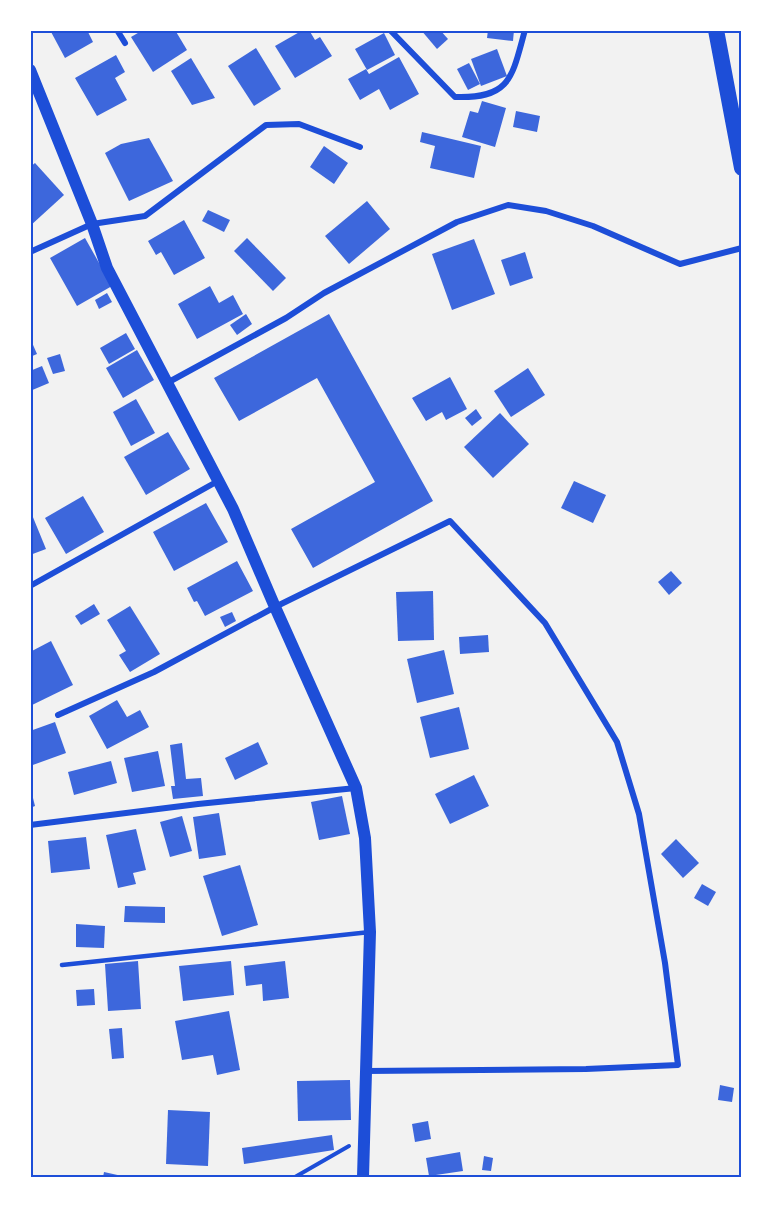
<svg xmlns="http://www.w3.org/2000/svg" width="772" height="1207" viewBox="0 0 772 1207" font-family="Overpass,sans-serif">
  <rect width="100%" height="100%" fill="#f2f2f2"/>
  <g fill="#3d67dc">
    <polygon points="50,30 87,30 93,42 65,58"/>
    <polygon points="143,30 175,30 187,50 153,72 131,37"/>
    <polygon points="303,30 309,30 315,40 320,37 332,56 295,78 275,46"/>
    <polygon points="421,30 440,30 448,39 437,49"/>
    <polygon points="488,30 514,30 513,41 487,38"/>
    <polygon points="384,33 395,55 367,70 355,49"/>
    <polygon points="256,48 281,89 254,106 228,66"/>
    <polygon points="497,49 507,76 481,86 471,59"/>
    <polygon points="116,55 125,72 115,78 127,100 97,116 75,78"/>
    <polygon points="399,57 419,94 390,110 379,89 360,100 348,79 366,69 369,74"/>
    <polygon points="191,58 215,98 192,105 171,71"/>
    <polygon points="469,63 480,84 468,90 457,69"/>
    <polygon points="482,101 506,108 495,147 462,137 470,111 478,113"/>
    <polygon points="516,111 540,116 537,132 513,127"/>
    <polygon points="422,132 481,146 474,178 430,168 435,146 420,142"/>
    <polygon points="149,138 173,181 129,201 105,153 121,144"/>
    <polygon points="324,146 348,163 334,184 310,167"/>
    <polygon points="35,163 64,195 30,226 30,167"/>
    <polygon points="367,201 390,229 349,264 325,236"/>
    <polygon points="208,210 230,220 224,232 202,221"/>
    <polygon points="184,220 205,258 174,275 161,252 156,255 148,241"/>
    <polygon points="85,238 112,286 77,306 50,258"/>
    <polygon points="247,238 286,278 273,291 234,251"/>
    <polygon points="474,239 495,294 452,310 432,254"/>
    <polygon points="525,252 533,278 510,286 501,260"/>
    <polygon points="210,286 219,303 233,295 243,314 197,339 178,304"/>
    <polygon points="107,293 112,302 99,309 95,300"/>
    <polygon points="246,314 252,324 237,335 230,325"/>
    <polygon points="329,314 433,501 313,568 291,529 375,482 317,378 239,421 214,378"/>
    <polygon points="126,333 135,349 109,364 100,348"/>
    <polygon points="30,338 37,354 30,357"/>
    <polygon points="137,350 154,380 123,398 106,368"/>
    <polygon points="60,354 65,371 53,374 47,358"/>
    <polygon points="42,366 49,383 30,391 30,371"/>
    <polygon points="528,368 545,395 511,417 494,391"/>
    <polygon points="450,377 467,409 446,420 442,412 426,421 412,398"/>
    <polygon points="136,399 155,433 131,446 113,412"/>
    <polygon points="476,409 482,418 472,426 465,418"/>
    <polygon points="500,413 529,444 493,478 464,447"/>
    <polygon points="168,432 190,469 146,495 124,457"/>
    <polygon points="574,481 606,495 593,523 561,508"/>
    <polygon points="83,496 104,532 66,554 45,518"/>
    <polygon points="206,503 228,542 174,571 153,532"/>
    <polygon points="30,510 46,549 30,555"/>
    <polygon points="237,561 253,591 205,616 197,601 194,602 187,588"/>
    <polygon points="671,571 682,583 669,595 658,582"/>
    <polygon points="433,591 434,640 398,641 396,592"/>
    <polygon points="94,604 100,614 81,625 75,616"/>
    <polygon points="130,606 160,654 130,672 119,655 126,651 107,620"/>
    <polygon points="232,612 236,621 225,627 220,617"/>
    <polygon points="488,635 489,652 460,654 459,637"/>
    <polygon points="51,641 73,685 30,706 30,652"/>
    <polygon points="444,650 454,694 417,703 407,659"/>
    <polygon points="117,700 127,717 140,710 149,727 107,749 89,716"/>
    <polygon points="459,707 469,749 430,758 420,717"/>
    <polygon points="55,722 66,753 30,766 30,731"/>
    <polygon points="258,742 268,764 235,780 225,758"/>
    <polygon points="182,743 186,779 201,778 203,796 173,799 171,786 175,786 170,745"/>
    <polygon points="158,751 165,786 132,792 124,758"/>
    <polygon points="111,761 117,783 74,795 68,772"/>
    <polygon points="474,775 489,806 450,824 435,794"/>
    <polygon points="30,786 35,806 30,808"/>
    <polygon points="342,796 350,834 319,840 311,802"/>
    <polygon points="219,813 226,855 199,859 193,817"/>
    <polygon points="182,816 192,851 170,857 160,822"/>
    <polygon points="136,829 146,870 133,873 136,884 118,888 106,835"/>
    <polygon points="86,837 90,869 51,873 48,841"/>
    <polygon points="676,839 699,863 683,878 661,854"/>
    <polygon points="240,865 258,925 222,936 203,876"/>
    <polygon points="702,884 716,892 708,906 694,898"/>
    <polygon points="125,906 165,907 165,923 124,922"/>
    <polygon points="76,924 105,926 104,948 76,947"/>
    <polygon points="138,961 141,1009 108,1011 105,964"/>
    <polygon points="231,961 234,995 183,1001 179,966"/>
    <polygon points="285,961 289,998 263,1001 262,984 246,986 244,966"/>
    <polygon points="94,989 95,1005 77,1006 76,990"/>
    <polygon points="229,1011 240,1070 217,1075 213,1055 182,1060 175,1021"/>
    <polygon points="122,1028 124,1058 112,1059 109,1029"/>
    <polygon points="350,1080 351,1120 298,1121 297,1081"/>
    <polygon points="720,1085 734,1088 732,1102 718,1100"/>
    <polygon points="168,1110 210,1112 208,1166 166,1164"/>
    <polygon points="428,1121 431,1139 415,1142 412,1124"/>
    <polygon points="332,1135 334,1150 244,1164 242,1148"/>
    <polygon points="460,1152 463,1171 429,1176 426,1158"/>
    <polygon points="484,1156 493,1158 491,1171 482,1170"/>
    <polygon points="104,1172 122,1176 122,1177 103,1177"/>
  </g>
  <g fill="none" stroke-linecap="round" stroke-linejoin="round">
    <polyline stroke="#1d4ed8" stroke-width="4" points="295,1177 349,1146"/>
    <polyline stroke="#1d4ed8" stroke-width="4.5" points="62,965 370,932"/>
    <g stroke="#1d4ed8" stroke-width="6">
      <polyline points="117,30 125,43"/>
      <path d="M390 30 455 97C511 99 512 77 525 30"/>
      <polyline points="30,252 92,224 145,216 266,125 299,124 360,147"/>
      <polyline points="167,383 286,318 324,293 457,222 508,205 546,211 593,226 680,264 742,248"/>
      <polyline points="30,586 218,481"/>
      <polyline points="58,715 154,672 275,607 450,521 545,623 617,742 639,814 665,963 678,1065 586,1069 366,1071"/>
      <polyline points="30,825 198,804 356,788"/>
    </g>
    <polyline stroke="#1d4ed8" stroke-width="12" points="30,70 92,224 107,268 233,509 275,607 356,788 365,838 370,932 363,1177"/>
    <polyline stroke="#1d4ed8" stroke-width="16" points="716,30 742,168"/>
  </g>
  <rect width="772" height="1207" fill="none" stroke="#ffffff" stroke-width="63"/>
  <rect x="32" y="32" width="708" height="1144" fill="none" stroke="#1d4ed8" stroke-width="2"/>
</svg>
